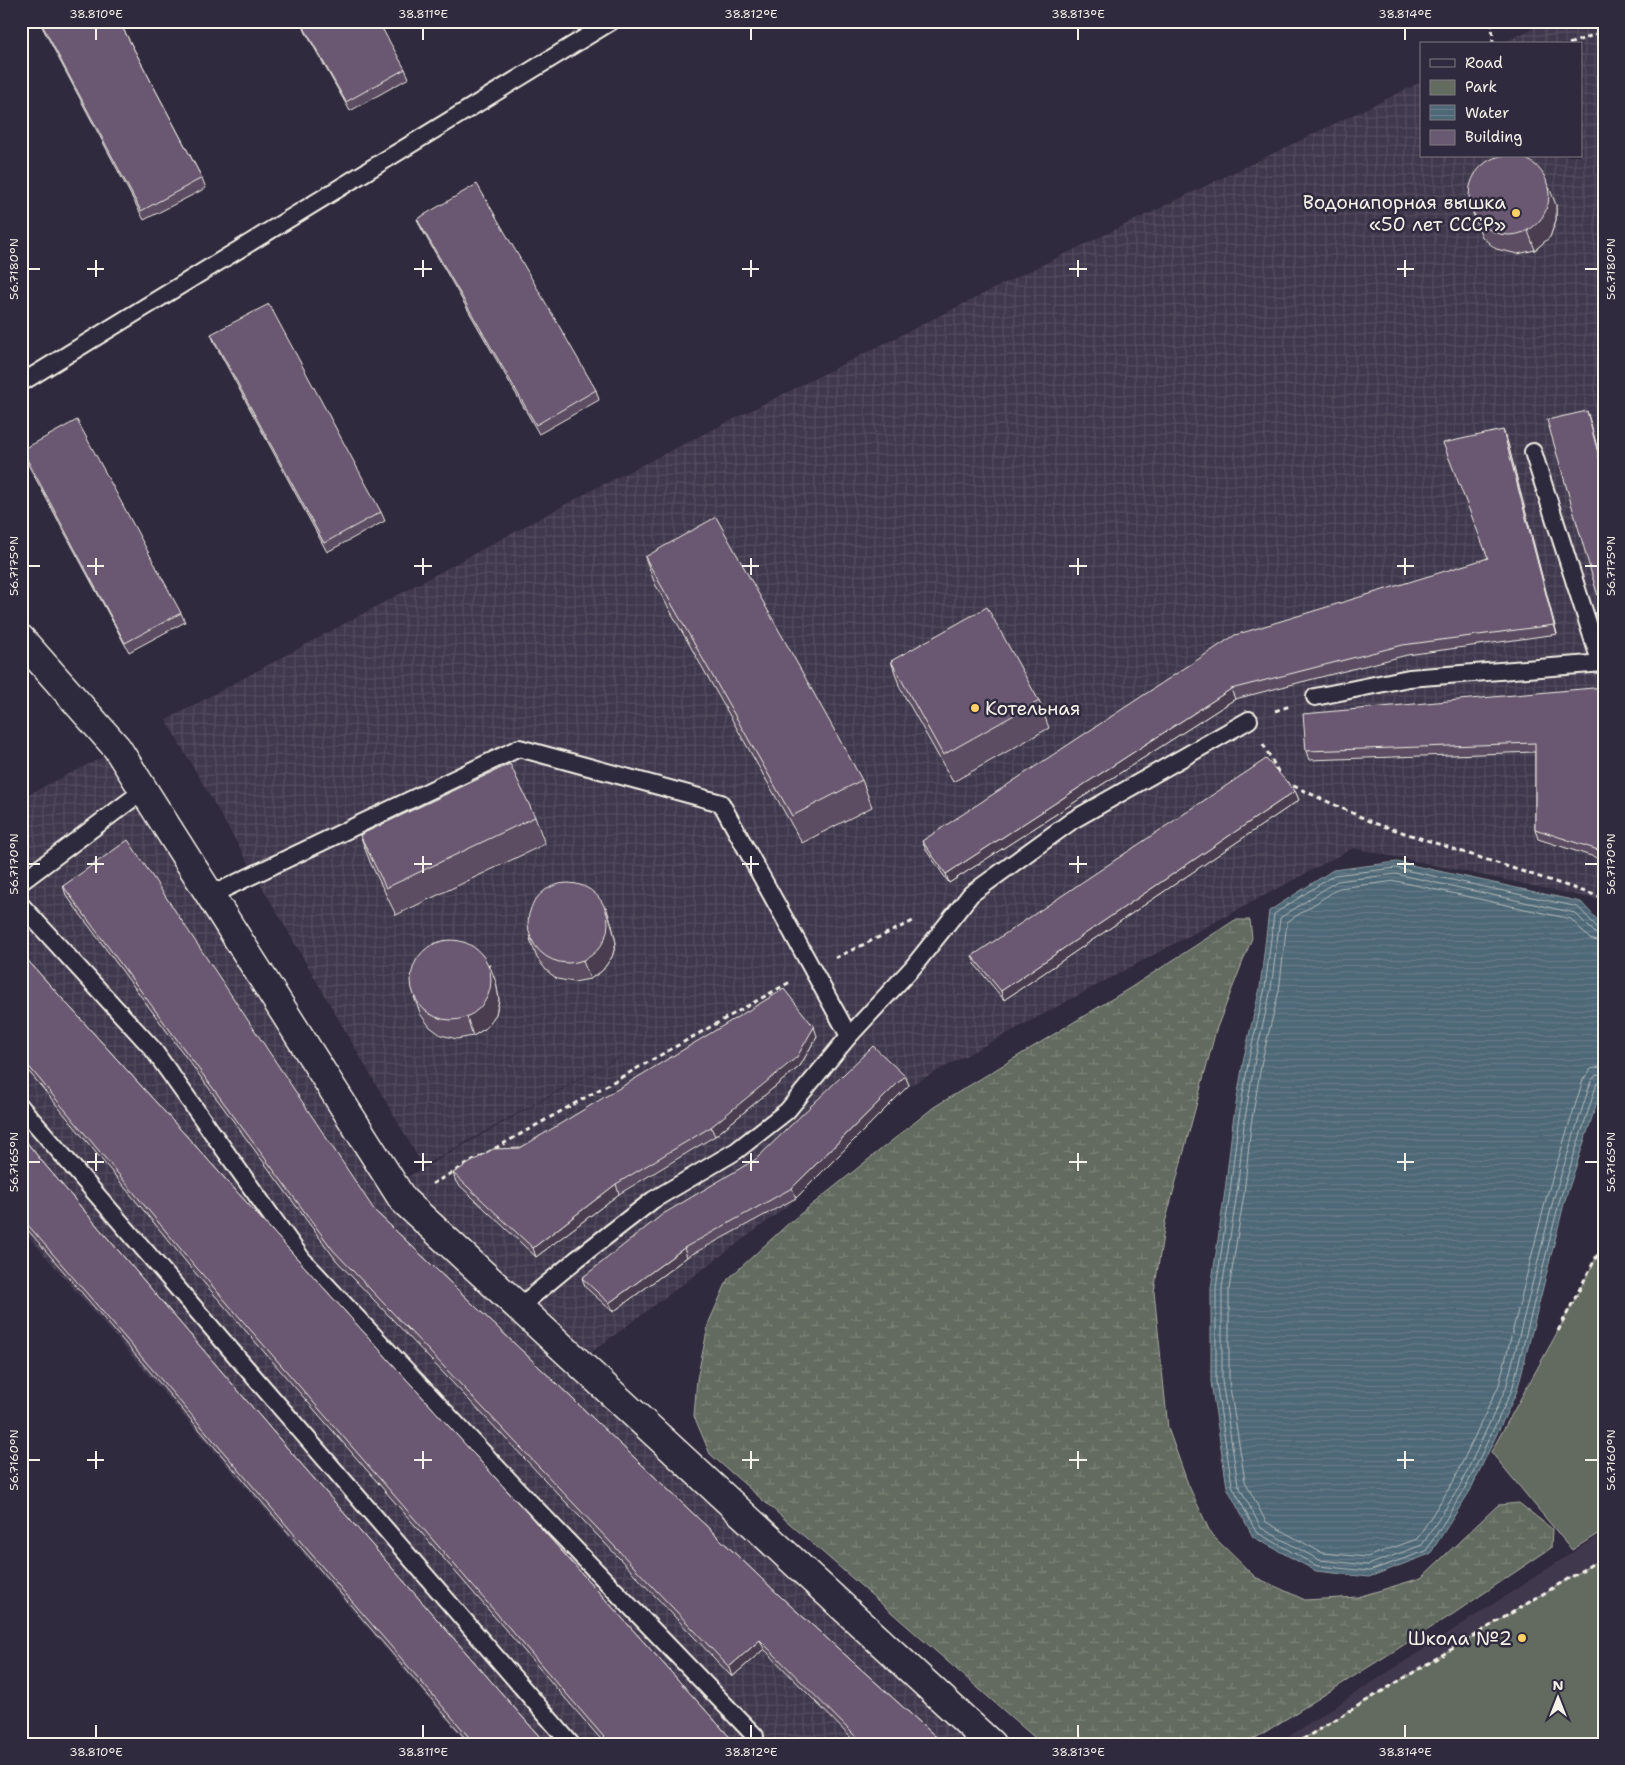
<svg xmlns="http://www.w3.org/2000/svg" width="1625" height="1765" viewBox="0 0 1625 1765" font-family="'Shantell Sans',sans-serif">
  <defs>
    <pattern id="industrial-grid" width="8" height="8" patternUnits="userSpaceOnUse" patternTransform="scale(1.25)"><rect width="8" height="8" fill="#41384d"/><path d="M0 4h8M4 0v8" fill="none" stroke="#544c5e"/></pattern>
    <pattern id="wetland-marsh" width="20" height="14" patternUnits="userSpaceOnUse" patternTransform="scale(1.25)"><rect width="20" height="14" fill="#646b5f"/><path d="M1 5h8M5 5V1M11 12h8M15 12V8" fill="none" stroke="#7b8176"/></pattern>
    <pattern id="water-rules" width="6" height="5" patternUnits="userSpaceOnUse" patternTransform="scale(1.25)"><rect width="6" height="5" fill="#4e6776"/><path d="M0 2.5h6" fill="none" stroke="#687d8a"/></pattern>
  </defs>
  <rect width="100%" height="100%" fill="#2f2a3d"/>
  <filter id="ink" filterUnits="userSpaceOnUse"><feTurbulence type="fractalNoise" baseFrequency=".02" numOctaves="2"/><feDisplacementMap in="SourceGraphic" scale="10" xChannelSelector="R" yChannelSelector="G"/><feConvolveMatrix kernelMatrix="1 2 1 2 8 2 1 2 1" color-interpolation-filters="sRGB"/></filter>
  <g filter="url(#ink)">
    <polygon fill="#41384d" points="1604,1532 1604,1744 1277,1744"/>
    <polygon fill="url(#industrial-grid)" points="1547,21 1604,21 1604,901 1353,848 911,1085 797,1199 577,1363 985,1744 468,1744 21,1228 21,798 115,751 393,1185 676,1025 423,1166 166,720 594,489 1021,275 1421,82 1421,156 1581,156 1581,44 1501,44"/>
    <g fill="#646b5f" stroke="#acaea4">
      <polygon points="1604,1243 1604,1530 1572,1550 1491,1452 1558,1331"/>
      <polygon points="1604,1557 1604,1744 1295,1744"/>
    </g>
    <polygon fill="url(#wetland-marsh)" stroke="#acaea4" points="1235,920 1250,920 1252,938 1216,1030 1165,1223 1154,1292 1168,1428 1188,1484 1211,1534 1255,1577 1305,1600 1358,1597 1421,1578 1498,1505 1519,1503 1552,1529 1551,1548 1453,1614 1246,1744 1042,1744 710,1454 694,1416 697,1379 709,1322 728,1279 789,1223 934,1107 1130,988"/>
    <polygon fill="url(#water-rules)" stroke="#909ea4" points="1397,862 1581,902 1604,927 1604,1075 1597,1102 1565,1200 1517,1391 1470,1491 1430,1554 1369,1577 1316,1571 1253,1537 1227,1487 1211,1382 1211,1288 1225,1191 1233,1122 1244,1057 1260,988 1269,911 1333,870"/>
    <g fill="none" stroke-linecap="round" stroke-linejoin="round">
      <g stroke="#b2baba" stroke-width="1">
        <polyline points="1604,929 1598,928 1578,907 1396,868 1334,875 1274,914 1265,988 1249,1058 1238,1123 1230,1192 1216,1288 1216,1382 1232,1485 1256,1532 1317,1566 1369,1571 1426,1551 1465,1489 1512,1390 1560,1199 1597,1083 1604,1080"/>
        <polyline points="1604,936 1595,933 1575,913 1396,874 1337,881 1280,918 1271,989 1255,1059 1244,1124 1237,1193 1222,1288 1222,1381 1238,1484 1261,1528 1319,1560 1368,1565 1422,1545 1460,1486 1506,1388 1554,1197 1591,1081 1596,1075 1604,1073"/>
        <polyline points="1604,943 1590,939 1571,919 1396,881 1339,888 1287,922 1279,991 1262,1060 1251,1125 1244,1194 1229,1289 1229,1381 1245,1481 1266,1522 1322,1553 1367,1557 1417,1539 1453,1482 1499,1385 1547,1195 1583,1080 1591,1069 1604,1066"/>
      </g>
      <g stroke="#f4f1e8" stroke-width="20">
        <g id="service">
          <polyline points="21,383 612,21"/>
          <polyline points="1533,452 1601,664"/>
          <polyline points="1315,697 1409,678 1604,663"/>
          <polyline points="21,882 144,790"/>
          <polyline points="211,895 519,748 721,803 849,1036"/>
          <polyline points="21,905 152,1048 302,1259 519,1491 755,1736"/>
          <polyline points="21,1107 571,1744"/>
          <polyline points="518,1308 577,1259 653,1200 736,1151 787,1111 849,1036 913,967 971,894 1073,820 1249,720"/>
        </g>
      </g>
      <g stroke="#f4f1e8" stroke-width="31">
        <polyline id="minor" points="21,639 117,748 403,1200 991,1744"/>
      </g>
      <g stroke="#f4f1e8" stroke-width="3" stroke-dasharray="5 4" stroke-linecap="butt">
        <polyline points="1492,21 1493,44"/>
        <polyline points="1569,44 1604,31"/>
        <polyline points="1275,711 1290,706"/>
        <polyline points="1263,744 1280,775"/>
        <polyline points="1285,782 1374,823 1604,898"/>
        <polyline points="835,958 913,921"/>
        <polyline points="432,1184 790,982"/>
        <polyline points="1558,1331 1604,1242"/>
        <polyline points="1295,1744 1604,1557"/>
      </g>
      <use href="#service" stroke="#2f2a3d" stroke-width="16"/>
      <use href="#minor" stroke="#2f2a3d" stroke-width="28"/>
    </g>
    <g fill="#5b4d62" stroke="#f4f1e8">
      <polygon points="39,21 119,21 202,178 206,188 144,220"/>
      <polygon points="302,24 405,69 409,78 350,111 306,33"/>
      <polygon points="1469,203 1556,205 1556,220 1550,237 1535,250 1518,254 1496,249 1482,237"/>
      <polygon points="417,219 596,390 599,400 539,434 421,228"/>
      <polygon points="211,334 381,512 385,521 327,552 215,344"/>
      <polygon points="1507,440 1557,634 1407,655 1235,699 949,883 926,850 922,841 1488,558"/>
      <polygon points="22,450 181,613 185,622 129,652 25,459"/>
      <polygon points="645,557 862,780 872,807 802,843 655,584"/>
      <polygon points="891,661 1039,701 1049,728 953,782 900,688"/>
      <polygon points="1604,687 1604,860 1538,839 1535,829 1535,752 1309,760 1306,751"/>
      <polygon points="1295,791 1299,800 1004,1000 976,966 972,956"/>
      <polygon points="535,817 545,844 396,915 370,862 360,835"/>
      <polygon points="63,886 375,1211 782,1598 944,1744 857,1744 764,1649 732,1677 336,1260 66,895"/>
      <polygon points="606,907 612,926 616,943 612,957 602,971 590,979 574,982 557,979 546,970 537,958 530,939"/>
      <polygon points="21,953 736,1744 605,1744 192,1269 21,1062"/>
      <polygon points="496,982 499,1000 496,1014 486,1028 473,1036 457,1039 441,1035 430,1027 421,1015 414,997"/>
      <polygon points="817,1036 800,1066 715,1136 619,1194 536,1257 456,1182 453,1173"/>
      <polygon points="905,1076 909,1085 796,1198 687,1257 613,1312 585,1287 582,1278"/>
      <polygon points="21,1135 40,1159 282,1442 546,1744 470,1744 21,1222"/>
    </g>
    <g fill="#4a3e50" stroke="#f4f1e8">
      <polygon points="1549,187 1556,205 1556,220 1550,237 1535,250 1528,231"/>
      <polygon points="1587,411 1590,421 1604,472 1604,476"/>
      <polygon points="1503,430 1507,440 1557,634 1554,625"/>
      <polygon points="1231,689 1235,699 949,883 946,874"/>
      <polygon points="1295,791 1299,800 1004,1000 1001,991"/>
      <polygon points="606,907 612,926 616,943 612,957 602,971 590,979 583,961"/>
      <polygon points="489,964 496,982 499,1000 496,1014 486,1028 473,1036 467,1017"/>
      <polygon points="814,1027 817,1036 800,1066 715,1136 711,1127"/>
      <polygon points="905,1076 909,1085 796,1198 792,1188"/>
      <polygon points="616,1184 619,1194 536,1257 533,1248"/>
      <polygon points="684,1248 687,1257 613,1312 609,1303"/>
      <polygon points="760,1640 764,1649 732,1677 729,1667"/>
    </g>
    <g fill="#6a5972" stroke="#f4f1e8">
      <polygon points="40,21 119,21 202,178 141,211"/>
      <polygon points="307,21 378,21 405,69 346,102 302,24"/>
      <circle cx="1509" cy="195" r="40"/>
      <polygon points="477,184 596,390 536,425 417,219"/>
      <polygon points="269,304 381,512 324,543 211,334"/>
      <polygon points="1587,411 1604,476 1604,617 1547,420"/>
      <polygon points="77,420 181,613 125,643 22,450"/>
      <polygon points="1503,430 1554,625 1403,645 1231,689 946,874 922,841 1235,635 1488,558 1443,443"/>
      <polygon points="716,517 862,780 792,816 645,557"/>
      <polygon points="987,607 1039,701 943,755 891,661"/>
      <polygon points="1604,687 1604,852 1535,829 1535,743 1306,751 1303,714"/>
      <polygon points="1266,759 1295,791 1001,991 972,956"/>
      <polygon points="510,764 535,817 386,888 360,835"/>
      <polygon points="128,840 375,1211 782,1598 944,1744 863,1744 760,1640 729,1667 333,1250 63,886"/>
      <circle cx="568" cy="923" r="40"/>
      <circle cx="451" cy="980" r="40"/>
      <polygon points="21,953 736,1744 610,1744 189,1259 21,1057"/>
      <polygon points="784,989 814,1027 797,1057 711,1127 616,1184 533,1248 453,1173 493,1149 520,1148"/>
      <polygon points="873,1046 905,1076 792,1188 684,1248 609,1303 582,1278 663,1214 756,1159"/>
      <polygon points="21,1135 40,1159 282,1442 546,1744 475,1744 21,1217"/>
    </g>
  </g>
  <path fill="none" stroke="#f4f1e8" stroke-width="2" d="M96 28V40M423 28V40M751 28V40M1078 28V40M1405 28V40M96 260V277M423 260V277M751 260V277M1078 260V277M1405 260V277M28 269H40M87 269H104M414 269H432M742 269H759M1069 269H1087M1397 269H1414M1585 269H1598M96 558V575M423 558V575M751 558V575M1078 558V575M1405 558V575M28 566H40M87 566H104M414 566H432M742 566H759M1069 566H1087M1397 566H1414M1585 566H1598M96 856V873M423 856V873M751 856V873M1078 856V873M1405 856V873M28 864H40M87 864H104M414 864H432M742 864H759M1069 864H1087M1397 864H1414M1585 864H1598M96 1153V1171M423 1153V1171M751 1153V1171M1078 1153V1171M1405 1153V1171M28 1162H40M87 1162H104M414 1162H432M742 1162H759M1069 1162H1087M1397 1162H1414M1585 1162H1598M96 1451V1469M423 1451V1469M751 1451V1469M1078 1451V1469M1405 1451V1469M28 1460H40M87 1460H104M414 1460H432M742 1460H759M1069 1460H1087M1397 1460H1414M1585 1460H1598M96 1725V1738M423 1725V1738M751 1725V1738M1078 1725V1738M1405 1725V1738"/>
  <g fill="#ffd166" stroke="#2f2a3d" stroke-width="2">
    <circle cx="1516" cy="213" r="5"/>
    <circle cx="975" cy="708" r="5"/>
    <circle cx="1522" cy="1638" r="5"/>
  </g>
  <g text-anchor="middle" stroke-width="5" stroke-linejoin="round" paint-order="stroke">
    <g font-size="19" fill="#f4f1e8" stroke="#2f2a3d" text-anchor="end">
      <text x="1506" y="209">Водонапорная вышка<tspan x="1506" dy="22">«50 лет СССР»</tspan></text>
      <text x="985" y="715" text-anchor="start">Котельная</text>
      <text x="1512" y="1645">Школа №2</text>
    </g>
  </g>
  <rect width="1625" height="1765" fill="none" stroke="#2f2a3d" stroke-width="55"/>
  <rect x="1420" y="42" width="162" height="115" fill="#2f2a3d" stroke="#7e7a81"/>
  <rect x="1430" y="59" width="25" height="8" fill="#2f2a3d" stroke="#7e7a81"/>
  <text x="1465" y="68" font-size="15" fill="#f4f1e8">Road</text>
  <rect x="1430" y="80" width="25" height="15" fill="#646b5f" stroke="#7e7a81"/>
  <text x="1465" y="92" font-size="15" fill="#f4f1e8">Park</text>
  <rect x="1430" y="105" width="25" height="15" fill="url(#water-rules)" stroke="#7e7a81"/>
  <text x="1465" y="118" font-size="15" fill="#f4f1e8">Water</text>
  <rect x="1430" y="130" width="25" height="15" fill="#6a5972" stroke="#7e7a81"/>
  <text x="1465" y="142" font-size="15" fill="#f4f1e8">Building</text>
  <g transform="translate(1558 1698)" stroke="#2f2a3d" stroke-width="4" paint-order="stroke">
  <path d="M0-4L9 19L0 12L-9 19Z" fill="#f4f1e8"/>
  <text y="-8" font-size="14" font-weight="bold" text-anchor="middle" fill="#f4f1e8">N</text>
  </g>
  <rect x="28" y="28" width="1570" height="1710" fill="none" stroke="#f4f1e8" stroke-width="2"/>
  <g font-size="12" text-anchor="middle" fill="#f4f1e8">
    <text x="96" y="18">38.810°E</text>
    <text x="423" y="18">38.811°E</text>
    <text x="751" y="18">38.812°E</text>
    <text x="1078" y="18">38.813°E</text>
    <text x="1405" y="18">38.814°E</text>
    <text transform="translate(14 269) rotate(-90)" y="4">56.7180°N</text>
    <text transform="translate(1611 269) rotate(-90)" y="4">56.7180°N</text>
    <text transform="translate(14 566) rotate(-90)" y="4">56.7175°N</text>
    <text transform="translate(1611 566) rotate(-90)" y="4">56.7175°N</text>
    <text transform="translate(14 864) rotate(-90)" y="4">56.7170°N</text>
    <text transform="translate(1611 864) rotate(-90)" y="4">56.7170°N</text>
    <text transform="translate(14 1162) rotate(-90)" y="4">56.7165°N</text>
    <text transform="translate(1611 1162) rotate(-90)" y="4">56.7165°N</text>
    <text transform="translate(14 1460) rotate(-90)" y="4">56.7160°N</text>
    <text transform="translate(1611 1460) rotate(-90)" y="4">56.7160°N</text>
    <text x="96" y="1756">38.810°E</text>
    <text x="423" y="1756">38.811°E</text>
    <text x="751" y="1756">38.812°E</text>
    <text x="1078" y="1756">38.813°E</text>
    <text x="1405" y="1756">38.814°E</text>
  </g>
</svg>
